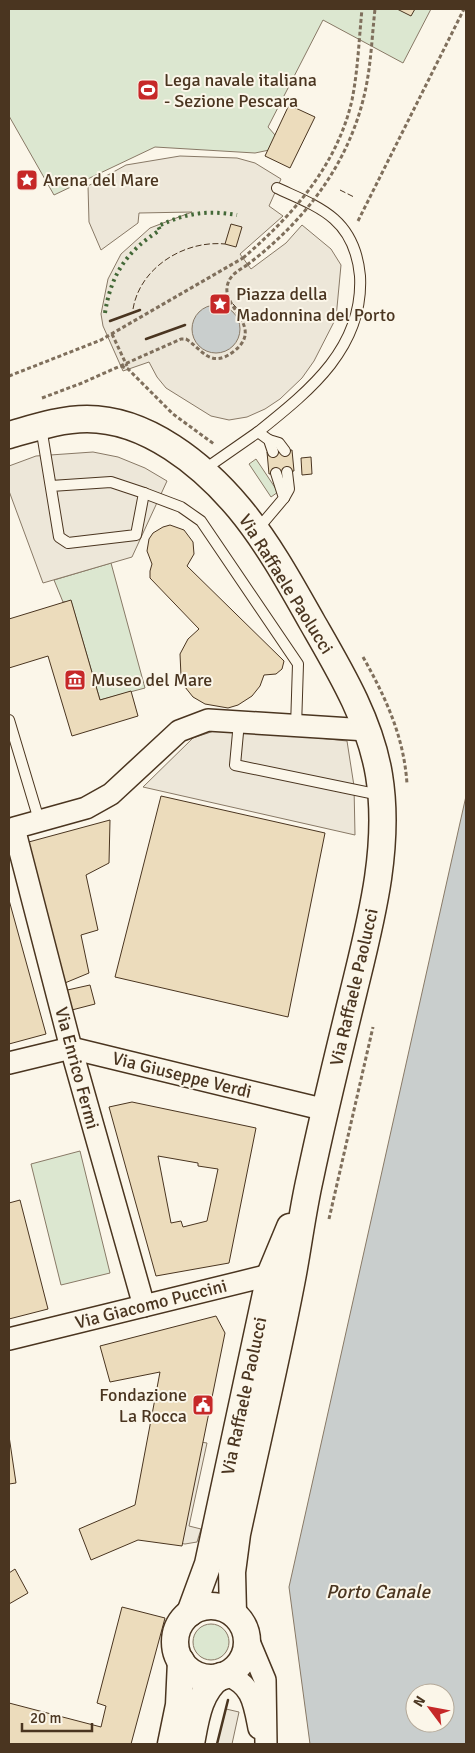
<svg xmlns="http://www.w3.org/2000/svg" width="475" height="1753" viewBox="0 0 475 1753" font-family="Signika,sans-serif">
  <rect width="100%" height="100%" fill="#fbf6e9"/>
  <g fill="#dce7d0" stroke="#887966">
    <polygon points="9,9 431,9 403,63 323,20 268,127 282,143 279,148 255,153 155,147 54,195 9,116"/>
    <polygon points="256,459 278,492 271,497 249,464"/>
    <polygon points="111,563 145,688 100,700 71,601 63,602 54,580"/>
    <polygon points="80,1151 110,1273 61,1285 31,1164"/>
    <circle cx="211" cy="1642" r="18"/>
  </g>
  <g fill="#ede7d9" stroke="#887966">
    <polygon points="180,156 237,158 255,163 281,179 269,206 283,216 240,254 251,269 286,243 302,225 331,249 341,265 336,318 314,361 302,378 280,399 265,409 247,417 229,420 211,416 166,388 157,377 149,362 123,371 103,326 101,314 108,279 121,254 150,228 192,212 139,213 138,223 101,250 89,222 88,186 126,165"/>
    <polygon points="93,452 118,457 145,468 167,481 132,557 43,583 9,491 9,466 36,456"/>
    <polygon points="223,728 347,741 354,786 355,835 143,787 193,738"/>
    <polygon points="194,1441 207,1443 189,1526 201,1529 197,1542 185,1544 172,1542"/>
    <polygon points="226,1709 239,1712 232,1744 217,1744"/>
  </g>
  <g fill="#c9cecd" stroke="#887966" fill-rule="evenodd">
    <circle cx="216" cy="329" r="24"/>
    <path d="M466 796V1744H310L289 1587ZM415 1693H445V1723H415Z"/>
  </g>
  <g fill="#ecdcbc" stroke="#4a3520" fill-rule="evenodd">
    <polygon points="397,9 415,9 411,16"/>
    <polygon points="289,105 315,117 290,168 265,156"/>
    <polygon points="231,224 242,227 236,247 225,244"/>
    <polygon points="292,450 294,471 269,474 267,452"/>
    <polygon points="311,457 312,474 302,475 301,458"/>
    <polygon points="170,525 184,530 193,542 194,554 187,566 284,661 282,669 276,674 264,675 260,686 252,696 238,705 228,708 205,704 193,697 185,687 181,676 180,654 188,639 199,629 150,578 150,571 152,564 147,551 149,539 153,533 163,527"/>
    <polygon points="71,600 100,700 131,691 138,716 72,736 48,656 9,668 9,619"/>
    <polygon points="161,796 325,833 288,1017 115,977"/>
    <polygon points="110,820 109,863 86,875 98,930 81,935 89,973 60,985 25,843"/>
    <polygon points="9,900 46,1034 9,1044"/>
    <polygon points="90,985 95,1004 68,1011 63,991"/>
    <path d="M132 1102 256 1128 229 1263 156 1276 109 1107ZM158 1156 198 1163V1166L218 1169 207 1221 183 1227 181 1221 171 1223Z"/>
    <polygon points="20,1200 48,1309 9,1319 9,1203"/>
    <polygon points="216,1316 225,1333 182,1546 138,1540 91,1560 79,1529 135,1505 160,1372 110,1382 100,1346"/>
    <polygon points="9,1436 16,1483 9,1484"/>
    <polygon points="15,1569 28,1593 9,1604 9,1573"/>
    <polygon points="122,1607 165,1618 131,1744 9,1744 9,1703 101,1727 106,1706 97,1703"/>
  </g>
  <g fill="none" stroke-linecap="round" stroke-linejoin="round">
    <g stroke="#4a3520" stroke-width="12">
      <g id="service">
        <polyline points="41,427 59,537 68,543 136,535 144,493 111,482 51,486"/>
        <path d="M258 432C309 391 364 348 360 276 358 254 351 234 334 219 318 205 296 197 277 188"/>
        <polyline points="269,440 279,443 285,451"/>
        <polyline points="202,471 258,432 269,440 273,452"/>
        <polyline points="144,493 181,507 201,521 298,664 296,727"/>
        <polyline points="284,498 289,489 287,472"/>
        <polyline points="257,530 284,498 276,473"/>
        <polyline points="9,720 39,820"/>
        <polyline points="239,722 235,765 380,795"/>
      </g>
    </g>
    <g stroke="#4a3520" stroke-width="24">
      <g id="minor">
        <polyline points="9,1063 71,1048 326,1110"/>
        <polyline points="144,1306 71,1048 14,828 86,808 111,794 179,731 208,720 367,730"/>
        <polyline points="9,1339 270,1275 283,1278"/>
        <polyline points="247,1637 265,1680 266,1744"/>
        <path d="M226 1675C252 1684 254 1702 259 1728"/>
      </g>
    </g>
    <g stroke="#4a3520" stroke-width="29">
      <g id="tertiary">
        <path d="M9 435C34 428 60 419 87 419 147 419 203 465 239 508 268 543 290 583 312 622 339 669 370 720 379 775 391 848 370 924 353 994 338 1055 323 1116 310 1178 302 1213 298 1249 291 1284 275 1367 255 1450 237 1534L232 1572 233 1613"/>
        <circle cx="211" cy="1642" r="36"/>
        <polyline points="190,1613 208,1564 270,1275 290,1227"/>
        <polyline points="171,1744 179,1705 181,1661"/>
        <path d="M191 1744C195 1722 199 1689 221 1676"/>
      </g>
    </g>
    <g stroke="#7f6f5c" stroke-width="3" stroke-dasharray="4 2.5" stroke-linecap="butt">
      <polyline points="358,221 464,9"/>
      <polyline points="112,334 127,366"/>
      <polyline points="121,366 128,369 173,414 214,444"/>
      <polyline points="9,376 101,340 243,258"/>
      <path d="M42 398 82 383 181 339H186C202 349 210 369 233 352 265 328 224 309 227 287 229 275 238 271 247 265"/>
      <path d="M363 657C386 698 404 737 407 784"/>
      <polyline points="329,1219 373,1027"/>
    </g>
    <use href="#service" stroke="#fbf6e9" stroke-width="10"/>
    <use href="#minor" stroke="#fbf6e9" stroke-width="21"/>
    <use href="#tertiary" stroke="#fbf6e9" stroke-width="26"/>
    <g stroke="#7f6f5c" stroke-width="3" stroke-dasharray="4 2.5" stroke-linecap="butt">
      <path d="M243 258C292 216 337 166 352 100 358 70 359 39 362 9"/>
      <path d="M247 265C305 221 349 164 365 92 371 65 372 36 375 9"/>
    </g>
    <path stroke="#436837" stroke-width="4" stroke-dasharray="2.5 4" stroke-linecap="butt" d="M105 313C111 274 127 251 160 230L158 226C187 213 206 210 237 215"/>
    <g stroke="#4a3520" stroke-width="1" stroke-dasharray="6 2.5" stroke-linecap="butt">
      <polyline points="340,190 354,197"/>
      <polyline points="233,304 243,315"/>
      <path d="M133 309C140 267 185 240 225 244"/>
      <polyline points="217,1744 228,1700"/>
    </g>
    <g stroke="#4a3520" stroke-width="2.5">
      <polyline points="110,321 140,310"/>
      <polyline points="146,339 185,325"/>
      <polyline points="217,1744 228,1700"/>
    </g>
  </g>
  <defs>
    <g id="stadium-square" transform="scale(1.125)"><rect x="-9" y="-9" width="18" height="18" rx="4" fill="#c62828" stroke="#fbf6e9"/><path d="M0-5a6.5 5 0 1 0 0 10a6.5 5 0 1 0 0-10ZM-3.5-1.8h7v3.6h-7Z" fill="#fff"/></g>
    <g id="sight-square" transform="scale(1.125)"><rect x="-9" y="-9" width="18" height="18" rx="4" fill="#c62828" stroke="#fbf6e9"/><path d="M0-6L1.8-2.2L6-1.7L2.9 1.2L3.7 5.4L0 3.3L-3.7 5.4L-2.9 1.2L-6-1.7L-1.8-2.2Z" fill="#fff"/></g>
    <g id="museum-square" transform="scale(1.125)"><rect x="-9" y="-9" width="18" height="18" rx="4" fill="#c62828" stroke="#fbf6e9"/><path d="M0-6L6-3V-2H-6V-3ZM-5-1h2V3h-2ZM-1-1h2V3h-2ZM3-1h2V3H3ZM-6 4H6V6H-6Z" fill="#fff"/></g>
    <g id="civic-square" transform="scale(1.125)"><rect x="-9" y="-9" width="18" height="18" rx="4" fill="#c62828" stroke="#fbf6e9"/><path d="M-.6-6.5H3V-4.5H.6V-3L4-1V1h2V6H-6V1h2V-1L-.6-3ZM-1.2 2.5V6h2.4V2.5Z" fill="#fff"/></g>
  </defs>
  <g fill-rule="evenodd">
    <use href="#stadium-square" x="148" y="90"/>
    <use href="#sight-square" x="27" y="180"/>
    <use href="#sight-square" x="220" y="304"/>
    <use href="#museum-square" x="75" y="680"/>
    <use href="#civic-square" x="203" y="1405"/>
  </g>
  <g text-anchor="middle" stroke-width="4" stroke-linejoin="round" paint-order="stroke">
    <g font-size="18" fill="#4a3520" stroke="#fbf6e9" text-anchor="start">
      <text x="164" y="86">Lega navale italiana<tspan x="164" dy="21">- Sezione Pescara</tspan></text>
      <text x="43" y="186">Arena del Mare</text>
      <text x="236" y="300">Piazza della<tspan x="236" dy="21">Madonnina del Porto</tspan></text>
      <text x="91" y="686">Museo del Mare</text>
      <text x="187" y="1401" text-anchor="end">Fondazione<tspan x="187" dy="21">La Rocca</tspan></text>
    </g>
    <g font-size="18" fill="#4a3520" stroke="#fbf6e9">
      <text transform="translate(286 584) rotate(58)" y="6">Via Raffaele Paolucci</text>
      <text transform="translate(354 987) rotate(-77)" y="6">Via Raffaele Paolucci</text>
      <text transform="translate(77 1068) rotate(75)" y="6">Via Enrico Fermi</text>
      <text transform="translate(182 1075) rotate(14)" y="6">Via Giuseppe Verdi</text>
      <text transform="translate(151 1304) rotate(-14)" y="6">Via Giacomo Puccini</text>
      <text transform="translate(244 1396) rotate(-78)" y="6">Via Raffaele Paolucci</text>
    </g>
    <g font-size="19" font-style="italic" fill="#4a3520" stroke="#fbf6e9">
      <text x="378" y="1598">Porto Canale</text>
    </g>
  </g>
  <rect width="475" height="1753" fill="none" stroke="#4a3520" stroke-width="20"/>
  <g transform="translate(430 1708) rotate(302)"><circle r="24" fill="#fbf6e9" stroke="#b4a999"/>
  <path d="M0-4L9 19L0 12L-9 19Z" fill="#c62828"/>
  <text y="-8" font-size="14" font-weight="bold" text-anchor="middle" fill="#4a3520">N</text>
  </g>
  <path d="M22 1723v8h70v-8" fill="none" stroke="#4a3520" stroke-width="2.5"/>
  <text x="30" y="1723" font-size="15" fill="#4a3520" stroke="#fbf6e9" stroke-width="4" paint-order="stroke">20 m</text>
</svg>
